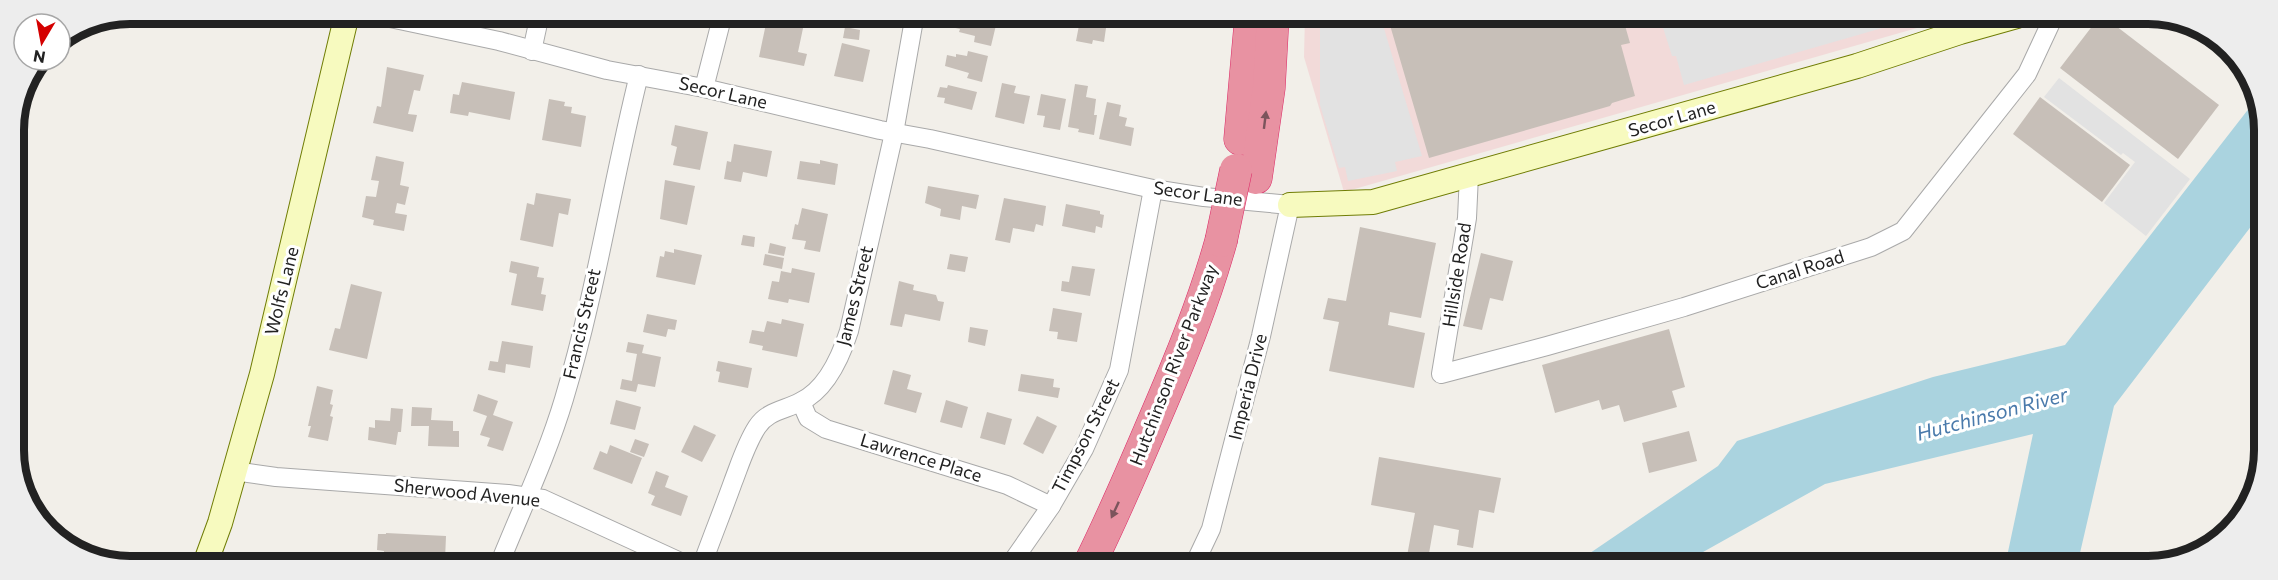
<svg xmlns="http://www.w3.org/2000/svg" width="2278" height="580" viewBox="0 0 2278 580" font-family="Commissioner,sans-serif">
  <rect width="100%" height="100%" fill="#f2efe9"/>
  <polygon fill="#f2dad9" points="1305,15 1959,16 1344,192 1304,57"/>
  <g fill="#e2e2e2">
    <polygon points="1320,15 1380,15 1422,156 1395,162 1397,171 1348,181 1345,167 1339,168 1320,105"/>
    <polygon points="1659,15 1908,16 1910,20 1684,85 1676,56 1672,56"/>
    <polygon points="2059,78 2190,179 2146,236 2104,203 2135,162 2123,153 2121,155 2044,97"/>
  </g>
  <polygon fill="#aad3df" points="2257,98 2262,107 2262,212 2114,406 2077,566 2005,566 2033,434 1825,484 1678,566 1571,566 1718,466 1737,441 1933,377 2065,345"/>
  <g fill="#c7bfb8">
    <polygon points="585,14 619,14 617,24 585,16"/>
    <polygon points="650,14 678,14 675,28 648,22"/>
    <polygon points="768,14 806,14 798,52 807,54 804,66 759,57"/>
    <polygon points="975,15 997,21 991,46 974,42 975,36 959,32 960,29 951,27 953,17 962,19 963,16 974,19"/>
    <polygon points="1049,15 1072,15 1070,25 1048,21"/>
    <polygon points="1081,15 1105,15 1102,28 1106,28 1104,42 1093,40 1092,44 1076,41"/>
    <polygon points="1387,15 1622,15 1630,43 1621,45 1635,96 1612,103 1610,106 1429,158"/>
    <polygon points="2100,16 2103,16 2219,105 2178,159 2060,68"/>
    <polygon points="845,27 860,30 859,40 843,38"/>
    <polygon points="842,43 870,50 863,82 834,76"/>
    <polygon points="968,51 988,56 982,82 967,78 969,73 945,66 947,55 956,57 956,54 967,56"/>
    <polygon points="387,67 424,75 420,91 414,90 408,114 417,115 413,132 373,123 377,106 381,107"/>
    <polygon points="462,82 515,92 510,120 469,112 468,116 450,113 453,94 459,95"/>
    <polygon points="1002,83 1016,86 1014,93 1030,96 1024,124 995,117"/>
    <polygon points="1075,84 1088,86 1086,97 1096,99 1094,115 1097,115 1094,135 1078,132 1079,129 1068,127"/>
    <polygon points="948,85 977,92 972,110 944,103 945,98 937,97 940,87 947,88"/>
    <polygon points="1041,94 1066,99 1060,130 1043,127 1045,116 1037,115"/>
    <polygon points="2040,97 2130,165 2102,202 2013,134"/>
    <polygon points="549,99 565,102 564,106 572,107 571,113 586,116 581,147 542,140"/>
    <polygon points="1107,102 1121,105 1119,116 1127,118 1125,126 1134,128 1131,146 1099,139"/>
    <polygon points="675,125 708,132 700,170 673,165 677,147 671,145"/>
    <polygon points="734,144 772,151 767,177 743,172 741,182 724,179 727,161 731,162"/>
    <polygon points="376,156 404,162 400,185 409,187 405,205 397,203 395,213 407,215 404,231 373,225 374,220 362,217 366,196 376,197 379,181 371,180"/>
    <polygon points="820,160 838,164 835,185 797,179 800,161 820,164"/>
    <polygon points="665,180 695,186 687,225 660,219"/>
    <polygon points="928,186 979,195 976,209 962,206 960,220 940,216 941,209 925,203"/>
    <polygon points="536,193 571,199 568,215 559,213 553,247 520,240 527,203 534,205"/>
    <polygon points="1004,198 1046,206 1043,226 1036,224 1034,232 1013,228 1010,243 995,240"/>
    <polygon points="1066,204 1100,211 1100,214 1104,215 1102,228 1096,226 1095,233 1062,226"/>
    <polygon points="802,208 828,214 820,252 804,249 806,241 792,239 795,224 798,225"/>
    <polygon points="1360,227 1436,243 1421,318 1390,312 1388,325 1425,333 1414,388 1329,371 1339,322 1323,319 1328,298 1346,301"/>
    <polygon points="743,235 755,237 754,247 741,245"/>
    <polygon points="770,243 786,247 784,256 768,253"/>
    <polygon points="674,249 702,255 695,285 656,277 660,256 664,257 665,251 674,253"/>
    <polygon points="1481,253 1513,261 1503,301 1490,298 1482,330 1463,326"/>
    <polygon points="765,254 784,258 782,269 763,265"/>
    <polygon points="950,254 968,257 965,272 947,269"/>
    <polygon points="511,261 539,267 537,277 544,278 541,294 546,295 543,311 511,305 517,274 509,272"/>
    <polygon points="1072,266 1095,269 1090,296 1061,291 1062,281 1069,282"/>
    <polygon points="792,268 815,273 809,303 789,299 788,303 768,299 772,281 779,282 781,271 791,273"/>
    <polygon points="899,281 914,285 913,290 936,295 938,301 944,302 940,321 905,314 902,327 890,325"/>
    <polygon points="351,284 382,292 367,359 329,350 335,328 340,329"/>
    <polygon points="1053,308 1082,313 1077,342 1057,339 1058,332 1049,331"/>
    <polygon points="647,314 677,320 675,330 668,329 666,337 643,332"/>
    <polygon points="782,319 804,324 797,357 762,350 763,346 749,343 752,330 764,332 767,321 781,324"/>
    <polygon points="970,327 988,330 985,346 968,342"/>
    <polygon points="1669,329 1685,387 1672,391 1677,407 1624,422 1619,405 1602,410 1599,400 1555,413 1542,365"/>
    <polygon points="502,341 533,346 530,368 506,364 505,373 488,370 490,361 498,362"/>
    <polygon points="628,342 644,345 642,353 661,357 655,387 638,384 636,392 620,389 622,379 632,381 637,354 626,352"/>
    <polygon points="718,361 752,368 748,388 718,382 720,372 716,371"/>
    <polygon points="893,370 911,375 907,389 922,393 916,413 884,404"/>
    <polygon points="1021,374 1054,379 1053,387 1060,388 1058,398 1018,391"/>
    <polygon points="317,386 333,390 330,404 333,405 330,416 333,417 328,441 308,437 311,426 308,426"/>
    <polygon points="478,394 498,401 493,415 513,422 503,451 487,446 490,438 480,435 487,416 473,411"/>
    <polygon points="616,400 641,407 635,430 610,424"/>
    <polygon points="946,400 968,407 962,428 940,422"/>
    <polygon points="412,407 432,408 431,420 453,421 453,431 459,431 459,447 428,446 429,426 411,426"/>
    <polygon points="391,408 403,409 401,432 398,432 396,445 368,440 369,427 375,428 375,420 390,421"/>
    <polygon points="987,412 1012,419 1005,445 980,438"/>
    <polygon points="1037,416 1057,426 1043,454 1023,444"/>
    <polygon points="694,425 716,435 702,462 681,452"/>
    <polygon points="1689,431 1697,461 1649,473 1642,443"/>
    <polygon points="635,439 649,444 644,457 630,452"/>
    <polygon points="610,445 642,458 632,484 593,469 600,451 607,454"/>
    <polygon points="1379,457 1501,478 1494,513 1479,510 1473,548 1457,545 1459,530 1434,525 1428,559 1407,556 1415,513 1371,505"/>
    <polygon points="656,471 669,476 665,487 688,496 681,516 651,505 655,496 648,493"/>
    <polygon points="386,533 446,536 445,560 412,558 412,564 379,564 380,555 384,555 384,551 377,550 378,534 386,534"/>
  </g>
  <g fill="none" stroke-linecap="round" stroke-linejoin="round">
    <g stroke="#a9a9a9" stroke-width="20">
      <g id="street">
        <polyline points="371,14 499,41 607,70 704,88 880,130 930,139 1153,189 1204,197 1290,205 1261,336 1211,529 1194,565"/>
        <polyline points="532,51 540,14"/>
        <polyline points="704,88 723,14"/>
        <polyline points="1469,175 1467,218 1441,374 1547,346 1684,307 1871,247 1903,231 2027,74 2054,16"/>
        <polyline points="801,402 808,418 826,429 1007,485 1051,506"/>
        <polyline points="234,471 276,477 508,494 543,499 687,565"/>
        <path d="M499 565C521 510 547 456 564 399 596 293 612 183 639 75"/>
        <path d="M702 565C712 537 723 510 733 482 740 464 746 444 757 427 767 411 785 410 800 402 826 390 841 356 849 331L894 133 915 14"/>
        <polyline points="1010,565 1051,506 1084,449 1119,370 1153,189"/>
      </g>
    </g>
    <g stroke="#707d05" stroke-width="26">
      <g id="secondary">
        <polyline points="1290,205 1373,202 1857,66 1960,32 2017,16"/>
        <polyline points="205,564 220,523 262,374 347,14"/>
      </g>
    </g>
    <g stroke="#dc2a67" stroke-width="33">
      <g id="highway">
        <polyline points="1240,139 1251,15"/>
        <polyline points="1256,178 1269,88 1273,15"/>
        <path d="M1089 565C1113 517 1134 467 1155 418 1180 360 1204 302 1221 241"/>
      </g>
    </g>
    <use href="#street" stroke="#fff" stroke-width="18"/>
    <use href="#secondary" stroke="#f7fabf" stroke-width="24"/>
    <use href="#highway" stroke="#e892a2" stroke-width="32"/>
    <g stroke="#dc2a67" stroke-width="33" stroke-linecap="butt">
      <polyline id="highway-bridge" points="1221,241 1236,170"/>
    </g>
    <use href="#highway-bridge" stroke="#e892a2" stroke-width="32"/>
  </g>
  <defs><path id="oneway-solid" d="M-6-.8H1V-3.2L6.5 0L1 3.2V.8H-6Z" transform="scale(1.5)"/></defs>
  <g fill="#7b545c">
    <use href="#oneway-solid" transform="translate(1265 120) rotate(-83)"/>
    <use href="#oneway-solid" transform="translate(1115 510) rotate(115)"/>
  </g>
  <g text-anchor="middle" stroke-width="6" stroke-linejoin="round" paint-order="stroke">
    <g font-size="18" fill="#222" stroke="#fff">
      <text transform="translate(723 93) rotate(13)" y="6">Secor Lane</text>
      <text transform="translate(1672 119) rotate(-16)" y="6">Secor Lane</text>
      <text transform="translate(1198 194) rotate(8)" y="6">Secor Lane</text>
      <text transform="translate(1800 270) rotate(-18)" y="6">Canal Road</text>
      <text transform="translate(1457 275) rotate(-81)" y="6">Hillside Road</text>
      <text transform="translate(282 291) rotate(-76)" y="6">Wolfs Lane</text>
      <text transform="translate(855 296) rotate(-76)" y="6">James Street</text>
      <text transform="translate(582 324) rotate(-77)" y="6">Francis Street</text>
      <text transform="translate(1174 365) rotate(-69)" y="6">Hutchinson River Parkway</text>
      <text transform="translate(1248 387) rotate(-76)" y="6">Imperia Drive</text>
      <text transform="translate(1086 436) rotate(-63)" y="6">Timpson Street</text>
      <text transform="translate(921 458) rotate(17)" y="6">Lawrence Place</text>
      <text transform="translate(467 493) rotate(6)" y="6">Sherwood Avenue</text>
    </g>
    <g font-size="20" font-style="italic" fill="#4a7aab" stroke="#fff">
      <text transform="translate(1992 414) rotate(-15)" y="7">Hutchinson River</text>
    </g>
  </g>
  <path d="M0 0H2278V580H0ZM130 24H2148A106 106 0 0 1 2254 130V450A106 106 0 0 1 2148 556H130A106 106 0 0 1 24 450V130A106 106 0 0 1 130 24Z" fill="#ededed" fill-rule="evenodd"/>
  <path fill="none" stroke="#222" stroke-width="8" d="M130 24H2148A106 106 0 0 1 2254 130V450A106 106 0 0 1 2148 556H130A106 106 0 0 1 24 450V130A106 106 0 0 1 130 24Z"/>
  <g transform="translate(42 42) rotate(190)"><circle r="28" fill="#ffffff" stroke="#a7a7a7" stroke-width="1.5"/>
  <path d="M0-4.5L10 22L0 15L-10 22Z" fill="#d40000"/>
  <text y="-9" font-size="16" font-weight="bold" text-anchor="middle" fill="#222222">N</text>
  </g>
</svg>
